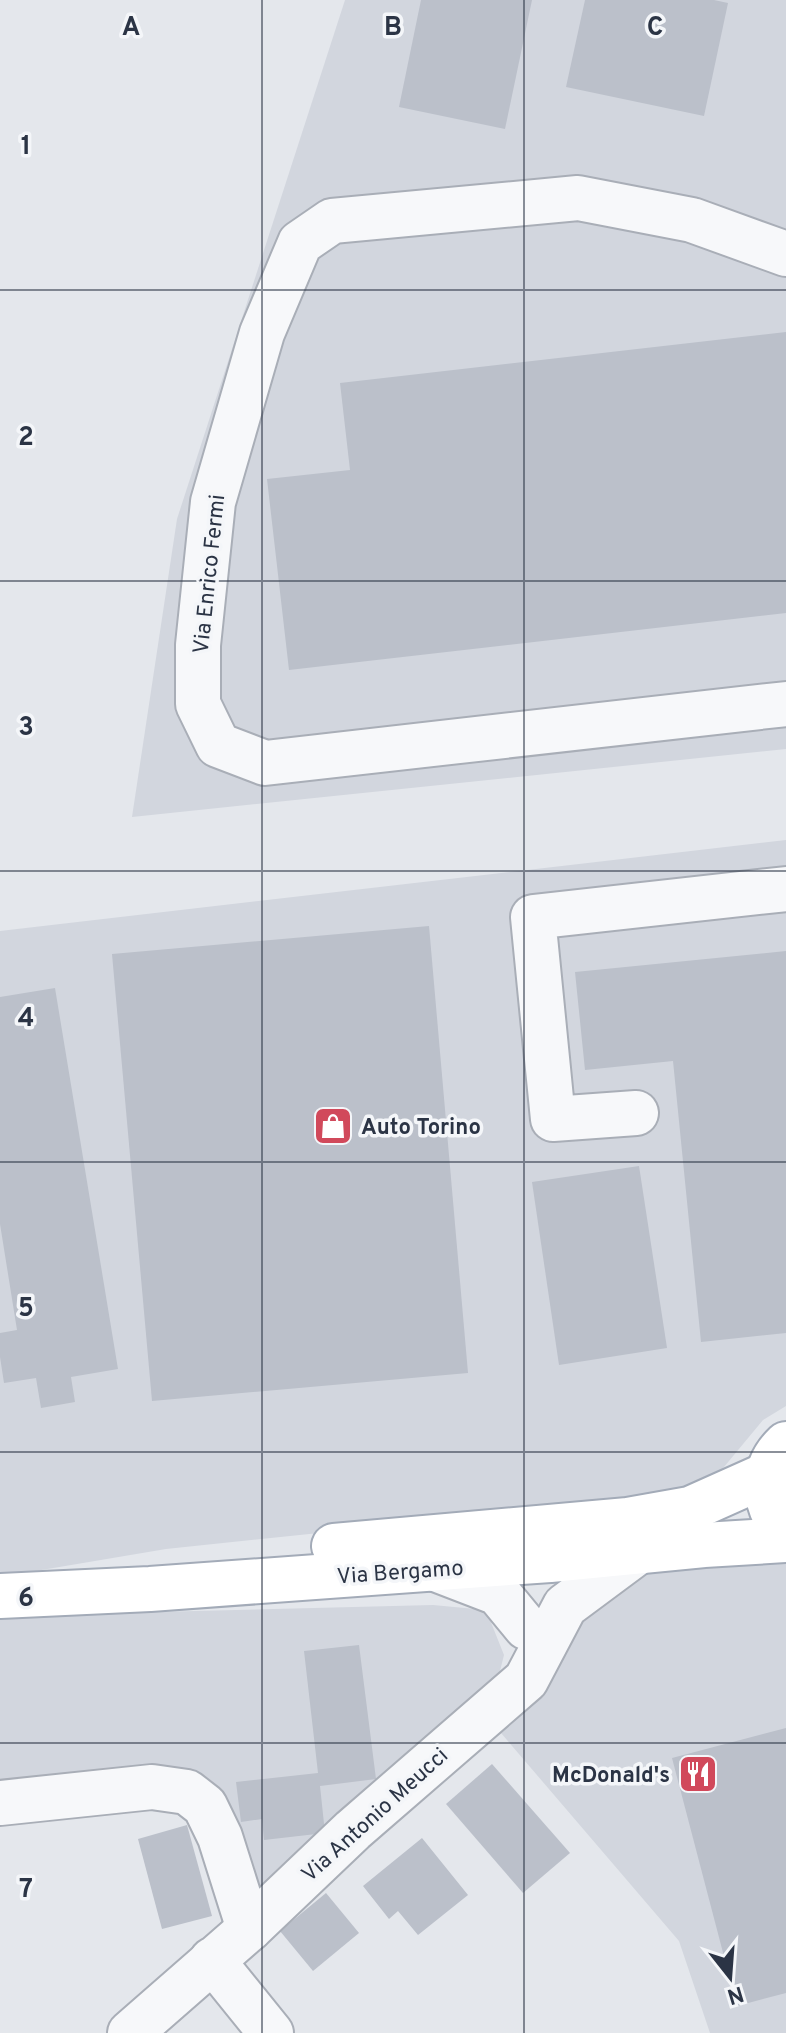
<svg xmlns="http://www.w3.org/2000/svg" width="786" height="2033" viewBox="0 0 786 2033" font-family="Overpass,sans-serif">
  <rect width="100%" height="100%" fill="#e4e7ec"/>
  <g fill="#d2d6de">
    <polygon points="345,0 786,0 786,749 132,817 177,519"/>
    <polygon points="786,840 786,1406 763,1420 724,1467 693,1494 166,1549 0,1577 0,931"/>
    <polygon points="786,1555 786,2033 710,2033 679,1941 495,1726 579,1610 648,1564"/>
    <polygon points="433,1605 486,1610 504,1655 495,1691 257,1908 217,1806 0,1795 0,1620 31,1615"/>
  </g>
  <g fill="#bbc0ca">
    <polygon points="421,0 532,0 505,129 399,107"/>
    <polygon points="585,0 714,0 728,3 704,116 566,87"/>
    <polygon points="786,332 786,613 289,670 267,479 350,470 340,383"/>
    <polygon points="429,926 468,1373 152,1401 112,954"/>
    <polygon points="786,951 786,1333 701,1342 673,1061 585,1070 575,972"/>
    <polygon points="55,988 118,1369 71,1377 75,1402 41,1408 36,1378 4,1383 0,1357 0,1333 17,1330 0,1224 0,997"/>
    <polygon points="639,1166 667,1348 559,1365 532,1182"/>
    <polygon points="359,1645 376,1779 320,1786 325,1833 264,1840 262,1819 241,1822 236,1782 318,1773 304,1651"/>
    <polygon points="786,1728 786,1993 737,2006 672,1758"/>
    <polygon points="492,1764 570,1853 523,1893 446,1804"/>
    <polygon points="187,1825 212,1916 162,1929 138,1839"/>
    <polygon points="422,1838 468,1895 418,1935 398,1911 389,1919 363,1886"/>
    <polygon points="326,1893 359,1933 313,1971 280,1931"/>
  </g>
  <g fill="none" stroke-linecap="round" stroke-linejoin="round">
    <g stroke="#a9aeb7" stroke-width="48">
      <g id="minor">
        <polyline points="786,254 692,220 578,198 332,221 300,243 262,333 213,502 198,645 198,704 218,745 265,763 786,704"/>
        <polyline points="636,1113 553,1119 533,917 786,889"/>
        <polyline points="433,1568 498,1593 526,1627"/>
        <polyline points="0,1803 152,1787 187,1792 205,1806 220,1837 249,1929"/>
        <polyline points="212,1960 271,2033"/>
        <polyline points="130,2033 249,1929 353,1830 526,1680 565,1606 635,1554"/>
      </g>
    </g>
    <g stroke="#a3abb8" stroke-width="48">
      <g id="major">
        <path d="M786 1444C759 1470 763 1505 786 1533"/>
        <polyline points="334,1546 628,1520 690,1509 766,1475"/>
        <polyline points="0,1596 150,1589 550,1560 704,1545 786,1540"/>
      </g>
    </g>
    <use href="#minor" stroke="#f7f8fa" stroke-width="44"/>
    <use href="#major" stroke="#fff" stroke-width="44"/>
  </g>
  <path fill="none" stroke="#2b3445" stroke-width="2" stroke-opacity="0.55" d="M262 0V2033M524 0V2033M0 290H786M0 581H786M0 871H786M0 1162H786M0 1452H786M0 1743H786"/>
  <defs>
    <g id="shop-square" transform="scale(2)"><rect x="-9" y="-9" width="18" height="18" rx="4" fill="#d1495b" stroke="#f4f6f9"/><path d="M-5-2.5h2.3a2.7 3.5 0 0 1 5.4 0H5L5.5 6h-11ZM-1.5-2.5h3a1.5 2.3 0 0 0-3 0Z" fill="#fff"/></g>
    <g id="restaurant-square" transform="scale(2)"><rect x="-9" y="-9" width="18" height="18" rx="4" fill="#d1495b" stroke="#f4f6f9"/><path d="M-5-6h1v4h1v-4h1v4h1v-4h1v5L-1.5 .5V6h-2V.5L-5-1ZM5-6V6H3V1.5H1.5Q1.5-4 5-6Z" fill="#fff"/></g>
  </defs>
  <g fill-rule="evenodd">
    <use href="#shop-square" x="333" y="1126"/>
    <use href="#restaurant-square" x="698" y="1774"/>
  </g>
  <g text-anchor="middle" stroke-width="7" stroke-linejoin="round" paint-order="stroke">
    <g font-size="22" fill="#2b3445" stroke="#f4f6f9">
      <text transform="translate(208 574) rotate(-84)" y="8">Via Enrico Fermi</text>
      <text transform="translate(400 1571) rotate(-4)" y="8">Via Bergamo</text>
      <text transform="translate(374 1814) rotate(-42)" y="8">Via Antonio Meucci</text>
    </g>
    <g font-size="22" font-weight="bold" fill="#2b3445" stroke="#f4f6f9" text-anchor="start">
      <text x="361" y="1134">Auto Torino</text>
      <text x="670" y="1782" text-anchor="end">McDonald's</text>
    </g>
  </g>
  <g font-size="26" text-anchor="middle" font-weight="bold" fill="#2b3445" stroke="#f4f6f9" stroke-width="7" stroke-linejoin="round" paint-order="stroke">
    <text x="131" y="35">A</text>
    <text x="393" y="35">B</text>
    <text x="655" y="35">C</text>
    <text x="26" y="154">1</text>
    <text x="26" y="445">2</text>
    <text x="26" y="735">3</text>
    <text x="26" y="1026">4</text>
    <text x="26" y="1316">5</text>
    <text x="26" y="1606">6</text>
    <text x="26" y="1897">7</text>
  </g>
  <g transform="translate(730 1977) rotate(163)" stroke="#f4f6f9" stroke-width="6" paint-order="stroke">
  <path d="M0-6L14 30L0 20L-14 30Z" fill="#2b3445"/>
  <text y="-12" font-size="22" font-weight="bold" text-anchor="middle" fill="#2b3445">N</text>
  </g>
</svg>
